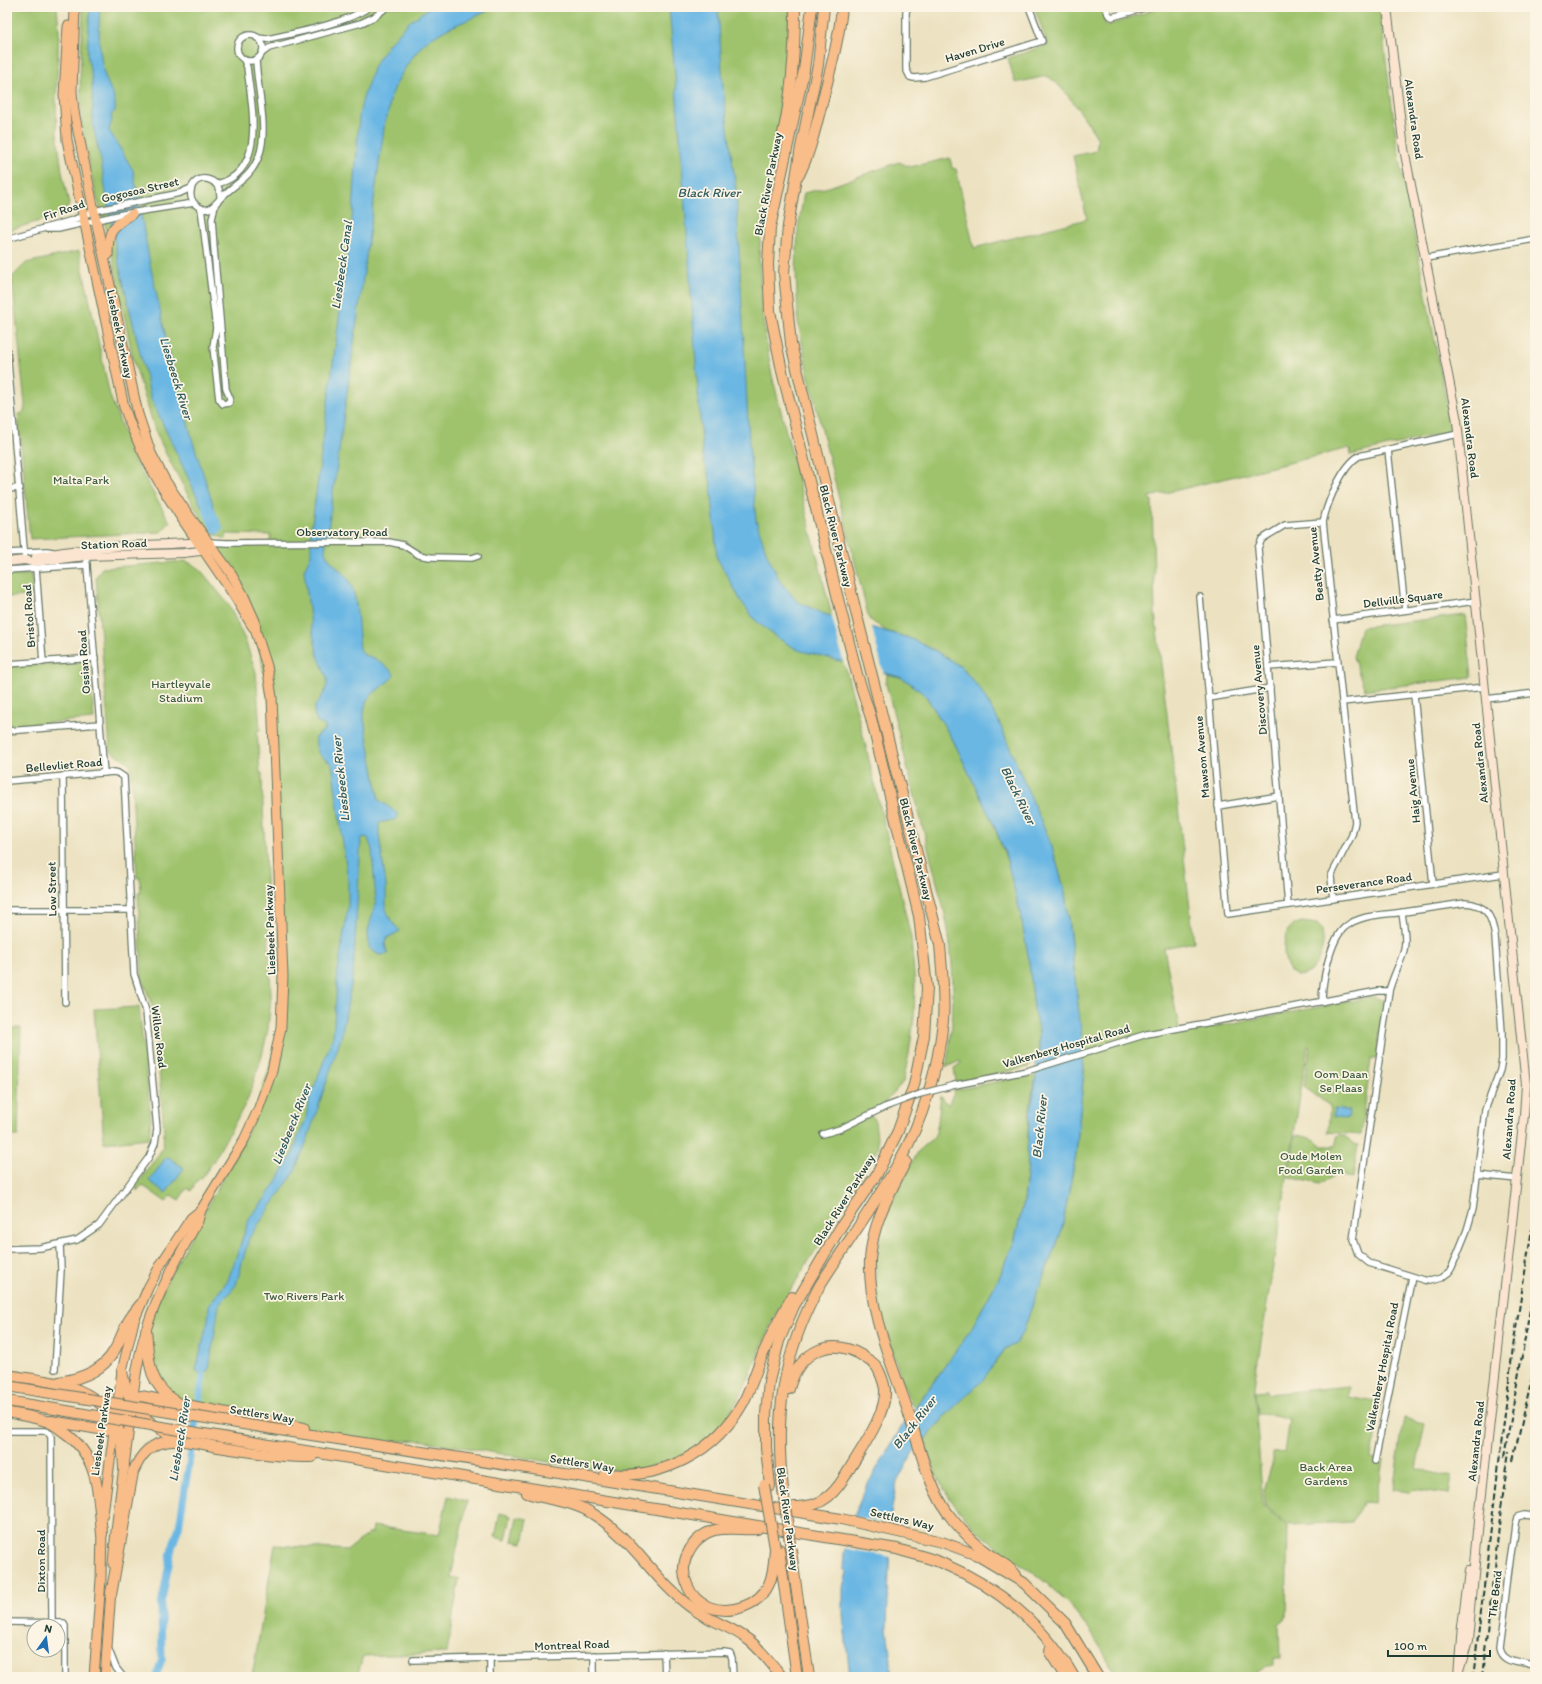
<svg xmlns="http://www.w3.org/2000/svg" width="1542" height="1684" viewBox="0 0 1542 1684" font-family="Itim,sans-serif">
  <rect width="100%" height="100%" fill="#fcf5e5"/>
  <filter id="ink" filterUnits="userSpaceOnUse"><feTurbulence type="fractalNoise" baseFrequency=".025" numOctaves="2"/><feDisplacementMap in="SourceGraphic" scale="8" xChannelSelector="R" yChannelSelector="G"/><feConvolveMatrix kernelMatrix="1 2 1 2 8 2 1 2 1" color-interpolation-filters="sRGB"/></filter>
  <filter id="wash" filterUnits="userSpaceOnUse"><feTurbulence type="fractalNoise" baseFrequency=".012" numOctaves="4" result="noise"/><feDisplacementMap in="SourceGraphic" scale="16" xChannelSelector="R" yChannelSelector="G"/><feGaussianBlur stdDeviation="0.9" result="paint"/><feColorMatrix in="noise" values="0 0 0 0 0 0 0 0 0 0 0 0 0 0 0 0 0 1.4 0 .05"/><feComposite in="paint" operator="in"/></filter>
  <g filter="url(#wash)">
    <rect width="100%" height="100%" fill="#ece2c1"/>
    <g fill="#9fc36d" stroke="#5f8050">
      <polygon points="7,7 57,7 59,30 56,102 57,133 62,172 69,204 65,213 7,231"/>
      <polygon points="83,7 790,7 787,75 782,118 768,181 762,218 759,258 762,314 771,371 830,608 864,739 911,937 915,985 914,1018 909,1054 903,1082 882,1106 869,1112 875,1121 878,1147 868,1166 775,1315 743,1391 723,1425 696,1448 672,1461 642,1469 612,1470 579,1467 419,1440 364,1443 294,1425 179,1403 160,1389 146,1330 156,1302 252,1124 281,1027 275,738 255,621 214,549 227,543 270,543 271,535 226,534 226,539 208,532 167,456 155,430 133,359 108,235 96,195 89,164 82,124 80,79"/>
      <path d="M1034 7H1100L1106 26 1162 7H1379L1397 144 1451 426 1447 432 1351 455 1350 448 1149 497 1150 500H1152L1155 613 1194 942 1164 948 1180 1033 1373 997 1380 999 1384 1005 1376 1059H1371L1361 1135 1328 1132 1330 1106 1304 1087 1310 1047 1308 1046 1254 1386 1263 1506 1288 1526 1286 1618 1279 1624 1280 1658H1273V1665L1268 1666 1248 1677H1117C1101 1646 1083 1617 1057 1593 1038 1574 1015 1561 994 1545 961 1520 933 1481 925 1440L948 1413 996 1363 1005 1349 1015 1344 1024 1330 1033 1303 1061 1233 1076 1154 1084 1070 1081 1031 1065 892 1052 847 998 720 980 689 961 667 936 651 909 638 886 631 869 619 807 370 798 321 796 270 798 228 804 193 829 187 899 162 910 167 950 158 952 168 956 169 974 248 1087 219 1073 156 1096 151 1098 139C1086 120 1066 88 1047 76L1015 83 1008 58 1048 45Z"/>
      <polygon points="79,251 110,396 135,461 170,522 161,532 30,539 18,414 21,414 24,411 25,405 12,277 26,263"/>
      <path d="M186 561 199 568 229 605 245 640 256 672 260 730 257 731 260 773H262V780L271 996 268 1029 262 1056 247 1101 213 1162 201 1179 199 1178 191 1191 187 1188 179 1200 171 1195 166 1202 142 1185 137 1191 136 1186 160 1152 163 1146 164 1130 154 1012 142 977 138 893H141L140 878H137L131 768C128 757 115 758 110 749L96 577 102 568Z"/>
      <polygon points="31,574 33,596 7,597 7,576"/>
      <polygon points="1465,615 1472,677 1365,690 1353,657 1361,627"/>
      <polygon points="89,661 94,719 7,726 7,667"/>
      <path d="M887 674 900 677 910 683 926 696 953 740 993 823 1009 866 1024 929 1031 971 1035 1016 1039 1031V1056L1028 1067 956 1082 954 1068 961 1063 960 1061 946 1067C956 1015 955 965 945 914L886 684Z"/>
      <path d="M1302 922 1317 924 1323 930C1321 934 1324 938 1323 942 1323 948 1320 955 1318 960 1315 966 1311 973 1304 975 1283 981 1281 944 1287 932 1290 926 1297 923 1302 922Z"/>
      <polygon points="139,1007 151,1119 149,1138 104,1143 94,1009"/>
      <polygon points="7,1028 21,1028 18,1136 7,1136"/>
      <path d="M1028 1076 1036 1077 1032 1094 1028 1130V1167L1024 1201 1014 1243 1007 1257 1000 1276 971 1330 915 1407 908 1397C881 1315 855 1267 901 1184 907 1173 913 1157 922 1147 926 1143 935 1138 936 1132 939 1121 939 1107 941 1096L948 1105 955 1090Z"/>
      <path d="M1295 1135C1306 1136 1314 1138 1322 1146H1335L1338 1136H1345L1352 1144 1358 1145 1353 1178 1336 1175 1319 1184 1289 1177Z"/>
      <polygon points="1349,1386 1348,1397 1381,1403 1372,1456 1372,1458 1383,1460 1375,1503 1363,1502 1352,1522 1289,1525 1265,1506 1264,1490 1273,1461 1273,1453 1284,1452 1289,1419 1274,1415 1257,1414 1255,1391 1267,1390 1268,1394"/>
      <polygon points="1404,1418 1425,1423 1416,1469 1452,1477 1449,1494 1413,1489 1410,1492 1393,1490"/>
      <polygon points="448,1496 467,1501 451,1577 459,1579 447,1653 363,1656 357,1677 252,1677 275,1545 348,1550 369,1533 372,1533 373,1526 439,1535"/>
      <polygon points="500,1513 511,1516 506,1540 495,1537"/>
      <polygon points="517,1517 528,1519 523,1543 512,1541"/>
    </g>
    <g fill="#6bb7e4" stroke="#457a8c">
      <path d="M90 7H100C98 25 99 58 105 76 109 88 117 98 115 111L111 115 112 120 109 130 133 170 151 269 171 360 193 442 217 517 215 523 208 520 151 399 119 265 108 206 101 161 93 126 92 78 87 55Z"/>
      <path d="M430 7H497L447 29 435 36H433C415 50 400 73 392 94 388 103 390 113 385 121L325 551C329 564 344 570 350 582 358 597 358 632 360 649L364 655 374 658 392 671 394 675C386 687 368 692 365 706 364 710 364 715 364 719L379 800 397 813V819L379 823V834L386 886V909L391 921 400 931 387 938 385 944 388 954 379 955 369 948 368 931 376 901 372 850 368 838 365 837 361 839 353 975 341 1038 308 1138 294 1173 249 1238 236 1285 219 1305 209 1369 203 1376 196 1370 208 1320 209 1305 228 1280 250 1217 264 1200 280 1176 294 1151 298 1137 306 1119 308 1104 333 1036 338 970 348 906V880L332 764C320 755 314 752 316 736L325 730V726L317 722 314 714 315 706 324 693 327 685V678L318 656 311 625 304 570 311 555V532L353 211 359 115 363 98 374 66 388 45 408 23Z"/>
      <path d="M669 7H718L723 88 736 190 749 442 756 520 767 554 780 581 797 601 824 614 909 638 936 651 961 667 980 689 998 720 1052 847 1065 892 1081 1031 1084 1070 1076 1154 1061 1233 1033 1303 1024 1330 1015 1344 1005 1349 982 1381 948 1413 912 1454 897 1482 891 1513 887 1628 893 1677H850L843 1615V1587L847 1572 843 1569 844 1553 852 1520 866 1487 901 1428 971 1329 1000 1276 1007 1257 1014 1243 1024 1201 1028 1167 1027 1151 1030 1114 1036 1077V1060L1039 1056V1031L1035 1016 1028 955 1020 912 1005 853 993 823 953 740 926 696 910 683 900 677 798 650 776 637 755 620 741 601 717 558 711 483 703 457C691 307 683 157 669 7Z"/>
      <polygon points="1334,1109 1349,1111 1348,1118 1333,1117"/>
      <polygon points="167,1156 184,1168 166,1193 149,1181"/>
    </g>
    <g fill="#ece2c1">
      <polygon points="831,613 871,624 884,675 844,665"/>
      <polygon points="852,1516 892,1524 891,1557 843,1548"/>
    </g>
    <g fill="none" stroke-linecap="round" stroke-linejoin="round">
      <polyline stroke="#6bb7e4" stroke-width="7" points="156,1677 162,1659 161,1605 172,1548 179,1527 203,1376"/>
      <polyline stroke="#6bb7e4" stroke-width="12" points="208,509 217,528"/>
    </g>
  </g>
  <g filter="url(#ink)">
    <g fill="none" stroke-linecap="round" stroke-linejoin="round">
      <g stroke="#677765" stroke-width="8">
        <g id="street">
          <polyline points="908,7 906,12 906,69 910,77 914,78 925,77 1042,41 1029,7"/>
          <polyline points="1106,7 1108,14 1112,17 1148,7"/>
          <circle cx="250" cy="48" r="13"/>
          <path d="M257 38 267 39C294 33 348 23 369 7"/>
          <polyline points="262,53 269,48 361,23 374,17 387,7"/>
          <path d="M217 184C268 172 251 104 247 67L244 60"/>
          <path d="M220 198C222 176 193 172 191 191 190 196 192 202 196 205 210 217 216 201 225 194 240 180 251 177 259 156 269 128 257 89 256 60"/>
          <polyline points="201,208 216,328 213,347 219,399 223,404 229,403 230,398 226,389 214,248 212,219 215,206"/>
          <polyline points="47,229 58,229 123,214 194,203"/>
          <polyline points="7,239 73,220 94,211 180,193 191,188"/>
          <polyline points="1426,258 1535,239"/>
          <polyline points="7,350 25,560"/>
          <polyline points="1388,450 1405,610"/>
          <polyline points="7,489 20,488"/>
          <polyline points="208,542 227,543 389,542 403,545 419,555 430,557 472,558 478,556"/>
          <polyline points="7,553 47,551 53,552"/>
          <polyline points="86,554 104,773"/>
          <polyline points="36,568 43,662"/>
          <polyline points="7,570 87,565"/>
          <polyline points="1200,597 1228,914 1503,874"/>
          <polyline points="1333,620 1476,601"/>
          <polyline points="7,664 95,658"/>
          <polyline points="1268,667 1337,662"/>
          <polyline points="1414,695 1433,884"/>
          <polyline points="1209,698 1270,688"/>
          <polyline points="1486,699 1535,693"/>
          <polyline points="1342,702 1485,687"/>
          <polyline points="7,731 100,724"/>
          <polyline points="63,776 65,1002"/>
          <polyline points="7,781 114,772 118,773 124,777 134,974 146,1011 157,1129 155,1143 149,1157 99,1225 77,1240 40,1248 7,1249"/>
          <polyline points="1218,806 1279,796"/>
          <path d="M1333 899 1331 876 1352 835 1355 822 1323 522C1327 503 1342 466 1359 456L1458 434"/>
          <polyline points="1288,905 1258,548 1262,539 1285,525 1323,522"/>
          <polyline points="7,910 131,910"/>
          <path d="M1322 1002C1322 982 1330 940 1345 927 1361 914 1384 915 1404 912 1424 909 1444 906 1465 903 1487 904 1492 917 1495 937L1502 1032V1059L1500 1070 1485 1110 1473 1209 1467 1230 1452 1267 1449 1272 1441 1278 1430 1281 1424 1280 1369 1263 1358 1254 1353 1240 1389 991C1393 976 1400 964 1404 950 1407 938 1403 924 1402 912"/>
          <polyline points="955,1085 1027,1071 1147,1034 1378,991 1389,991"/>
          <polyline points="823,1134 840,1129 885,1107"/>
          <polyline points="1477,1175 1517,1179"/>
          <polyline points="55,1369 61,1270 60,1244"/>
          <polyline points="7,1431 45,1431 48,1432 51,1437 52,1622"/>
          <polyline points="1375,1461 1412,1277"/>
          <path d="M1535 1516 1524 1515 1517 1517 1515 1523 1499 1648C1502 1665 1522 1661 1535 1667"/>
          <polyline points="7,1622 64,1623 65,1626 65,1677"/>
          <polyline points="108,1648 116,1668 123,1677"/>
          <polyline points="664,1653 665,1677"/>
          <polyline points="594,1655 594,1677"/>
          <polyline points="490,1658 490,1677"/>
          <polyline points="413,1660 724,1652 730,1653 732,1658 733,1677"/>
        </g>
      </g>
      <g stroke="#677765" stroke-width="10">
        <g id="secondary">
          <polyline points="1387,7 1404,149 1457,421 1526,1085 1524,1115 1479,1520 1468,1641 1459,1671"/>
          <path d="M36 557C90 545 148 546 203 542"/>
          <polyline points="7,562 25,560 33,562 86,556 183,553 209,550"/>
          <polyline points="1458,1677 1462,1626 1469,1570"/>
        </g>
      </g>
      <g stroke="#677765" stroke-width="11">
        <g id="primary">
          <path d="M75 7 72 91 74 111 94 211 138 414 151 453 165 480 185 510 230 572 243 594 255 621 256 632 267 666 272 697 283 976 281 1027 272 1071 258 1110 244 1140 201 1210 198 1221C180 1254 160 1288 148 1324 136 1359 133 1398 128 1435 123 1478 116 1520 113 1564"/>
          <path d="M68 26 64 95 67 140 124 407C148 478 191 530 231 591 239 602 245 615 253 627"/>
          <path d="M108 255C108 229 111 228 132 214"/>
          <polyline points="103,1514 122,1371 134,1321 148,1288 161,1264 191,1218 201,1210"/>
          <polyline points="94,1677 101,1579 102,1527"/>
          <polyline points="105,1677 111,1589"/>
        </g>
      </g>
      <g stroke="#677765" stroke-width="12">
        <g id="highway">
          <path d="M782 138C792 95 795 50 795 7"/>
          <path d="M799 175C810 153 815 130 821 107 829 74 839 41 842 7"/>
          <path d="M906 1161C890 1193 872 1223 870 1260 868 1312 892 1363 908 1411 919 1446 929 1491 953 1520 963 1532 975 1544 988 1553 998 1560 1008 1565 1016 1575"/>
          <path d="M146 1330C149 1358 147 1383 174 1400"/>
          <path d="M122 1371C127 1408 148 1425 181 1441"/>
          <path d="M7 1375C50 1382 100 1383 119 1431 123 1442 123 1456 124 1468"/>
          <path d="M59 1382C80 1379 103 1371 114 1351 120 1341 123 1330 129 1320 132 1315 136 1310 140 1305"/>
          <path d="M789 1389C799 1350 833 1334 867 1359 870 1361 874 1363 876 1366 880 1371 884 1383 885 1389 887 1413 862 1448 850 1468 837 1491 824 1508 794 1507"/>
          <path d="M7 1412C20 1415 34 1417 46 1421 52 1423 59 1428 64 1432 100 1457 98 1495 102 1534"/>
          <polyline points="116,1419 136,1398 141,1396 304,1428"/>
          <polyline points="51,1421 105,1430 111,1428 119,1420"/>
          <path d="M192 1432 897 1549C912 1554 929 1557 944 1564 998 1587 1045 1626 1074 1677"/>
          <polyline points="292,1432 578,1476 841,1519 942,1542 977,1555 1024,1583 1065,1623 1098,1677"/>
          <path d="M605 1474C663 1480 716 1452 744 1401 753 1383 758 1363 767 1345 774 1328 783 1312 792 1297"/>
          <polyline points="770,1486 766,1448 766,1414 769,1381 779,1341 794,1306 840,1228 877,1174 898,1131 914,1085 924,1036 927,988 919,916 871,718 857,674 841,611 782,371 770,311 768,264 770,228 804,70 812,7"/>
          <path d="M783 1489C774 1413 783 1353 820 1285 846 1244 875 1204 899 1162 923 1120 938 1069 943 1021 945 996 942 970 940 945L857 616 791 344 784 273 788 226 801 147 818 65 824 7"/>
          <path d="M527 1493C549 1500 573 1501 593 1514 633 1538 654 1581 692 1608 709 1621 733 1627 750 1641 762 1651 772 1664 782 1677"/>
          <path d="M757 1529C744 1530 728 1527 715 1530 703 1533 693 1542 688 1553 678 1572 688 1599 709 1607 730 1615 759 1606 769 1584 774 1573 774 1561 775 1548"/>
          <polyline points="779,1549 797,1677"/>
          <polyline points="791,1551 809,1677"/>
          <path d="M111 1595 133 1472C139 1459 146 1447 161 1443 179 1437 200 1444 218 1447 250 1452 280 1457 312 1457"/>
          <polyline points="1049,1651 1063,1673 1064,1677"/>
        </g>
      </g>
      <use href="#street" stroke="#fff" stroke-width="5.5"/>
      <use href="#secondary" stroke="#fce5d0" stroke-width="8"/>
      <use href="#primary" stroke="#f8bd89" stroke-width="9"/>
      <use href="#highway" stroke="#f8bd89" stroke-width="10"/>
      <g stroke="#1f3d34" stroke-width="2" stroke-dasharray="6 3" stroke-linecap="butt">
        <polyline points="1504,1458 1535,1281"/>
        <polyline points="1513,1461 1535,1365"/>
        <polyline points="1473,1677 1513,1347 1535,1210"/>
        <polyline points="1482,1677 1501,1508 1509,1452"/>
      </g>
      <g stroke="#677765" stroke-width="8" stroke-linecap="butt">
        <polyline id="street-bridge" points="885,1107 920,1094 955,1085"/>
      </g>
      <g stroke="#677765" stroke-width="12" stroke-linecap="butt">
        <g id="highway-bridge">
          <polyline points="7,1386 292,1432"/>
          <polyline points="7,1401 192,1432"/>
          <polyline points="764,1485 775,1548"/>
          <polyline points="783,1489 791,1551"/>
        </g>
      </g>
      <use href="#street-bridge" stroke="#fff" stroke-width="5.5"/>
      <use href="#highway-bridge" stroke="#f8bd89" stroke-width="10"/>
    </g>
  </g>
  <g text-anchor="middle" stroke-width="3.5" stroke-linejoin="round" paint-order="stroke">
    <g font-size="12" fill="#1f3d34" stroke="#fcf5e5">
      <text transform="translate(975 50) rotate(-17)" y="4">Haven Drive</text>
      <text transform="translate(1414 119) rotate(82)" y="4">Alexandra Road</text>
      <text transform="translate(768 184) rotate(-79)" y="4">Black River Parkway</text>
      <text transform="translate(140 190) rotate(-13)" y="4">Gogosoa Street</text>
      <text transform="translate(64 210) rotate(-19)" y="4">Fir Road</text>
      <text transform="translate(120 334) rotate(78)" y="4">Liesbeek Parkway</text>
      <text transform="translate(1470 438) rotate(83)" y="4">Alexandra Road</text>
      <text x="342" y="536">Observatory Road</text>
      <text transform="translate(836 536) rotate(76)" y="4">Black River Parkway</text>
      <text transform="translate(114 544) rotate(-2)" y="4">Station Road</text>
      <text transform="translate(1316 564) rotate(-96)" y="4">Beatty Avenue</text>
      <text transform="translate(1403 599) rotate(-7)" y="4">Dellville Square</text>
      <text transform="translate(29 616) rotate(-94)" y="4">Bristol Road</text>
      <text transform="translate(84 662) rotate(-94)" y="4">Ossian Road</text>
      <text transform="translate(1259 690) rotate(-95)" y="4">Discovery Avenue</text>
      <text transform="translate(1202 757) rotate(-95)" y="4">Mawson Avenue</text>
      <text transform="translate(1480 763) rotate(-96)" y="4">Alexandra Road</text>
      <text transform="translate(64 765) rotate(-5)" y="4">Bellevliet Road</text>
      <text transform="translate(1413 791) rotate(-96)" y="4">Haig Avenue</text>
      <text transform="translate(916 849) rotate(76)" y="4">Black River Parkway</text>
      <text transform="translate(1364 883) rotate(-8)" y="4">Perseverance Road</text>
      <text transform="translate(52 889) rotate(-91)" y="4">Low Street</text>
      <text transform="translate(270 930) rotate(-92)" y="4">Liesbeek Parkway</text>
      <text transform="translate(159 1037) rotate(83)" y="4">Willow Road</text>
      <text transform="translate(1066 1046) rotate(-16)" y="4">Valkenberg Hospital Road</text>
      <text transform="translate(1509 1119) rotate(-86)" y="4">Alexandra Road</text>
      <text transform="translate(844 1200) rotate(-58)" y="4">Black River Parkway</text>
      <text transform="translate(1382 1367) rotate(-79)" y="4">Valkenberg Hospital Road</text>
      <text transform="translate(262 1414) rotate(9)" y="4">Settlers Way</text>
      <text transform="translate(101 1431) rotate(-82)" y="4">Liesbeek Parkway</text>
      <text transform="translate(1476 1441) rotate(-84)" y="4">Alexandra Road</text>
      <text transform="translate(582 1463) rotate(9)" y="4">Settlers Way</text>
      <text transform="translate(788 1519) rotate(82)" y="4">Black River Parkway</text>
      <text transform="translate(902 1519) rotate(13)" y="4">Settlers Way</text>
      <text transform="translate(41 1561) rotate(-90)" y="4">Dixton Road</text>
      <text transform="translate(1495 1594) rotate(-83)" y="4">The Bend</text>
      <text transform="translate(572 1645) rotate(-2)" y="4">Montreal Road</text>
    </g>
    <g font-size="12" fill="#3f5e42" stroke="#fcf5e5">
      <text x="81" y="484">Malta Park</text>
      <text x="181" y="688">Hartleyvale<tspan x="181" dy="14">Stadium</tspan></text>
      <text x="1341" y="1078">Oom Daan<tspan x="1341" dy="14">Se Plaas</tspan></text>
      <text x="1311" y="1160">Oude Molen<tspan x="1311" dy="14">Food Garden</tspan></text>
      <text x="304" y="1300">Two Rivers Park</text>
      <text x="1326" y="1471">Back Area<tspan x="1326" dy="14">Gardens</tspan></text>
    </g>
    <g font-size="13" font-style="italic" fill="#325c60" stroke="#fcf5e5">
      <text x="709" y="197">Black River</text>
      <text transform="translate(341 265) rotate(-82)" y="5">Liesbeeck Canal</text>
      <text transform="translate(177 378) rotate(73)" y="5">Liesbeeck River</text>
      <text transform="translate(340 779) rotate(-96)" y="5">Liesbeeck River</text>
      <text transform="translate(1019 795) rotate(64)" y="5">Black River</text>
      <text transform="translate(291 1124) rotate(-68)" y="5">Liesbeeck River</text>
      <text transform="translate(1039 1127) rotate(-84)" y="5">Black River</text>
      <text transform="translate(914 1422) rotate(-52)" y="5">Black River</text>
      <text transform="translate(179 1439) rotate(-81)" y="5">Liesbeeck River</text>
    </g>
  </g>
  <rect width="1542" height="1684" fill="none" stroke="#fcf5e5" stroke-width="24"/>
  <g transform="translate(46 1638) rotate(14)"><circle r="19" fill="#fcf5e5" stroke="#a4ab9e"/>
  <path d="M0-3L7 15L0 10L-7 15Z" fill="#1f6fb2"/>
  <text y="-6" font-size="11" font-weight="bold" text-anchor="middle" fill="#1f3d34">N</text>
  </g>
  <path d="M1388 1650v6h102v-6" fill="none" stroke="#1f3d34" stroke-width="2"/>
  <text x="1394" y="1650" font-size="12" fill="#1f3d34" stroke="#fcf5e5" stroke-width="3" paint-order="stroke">100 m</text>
</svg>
